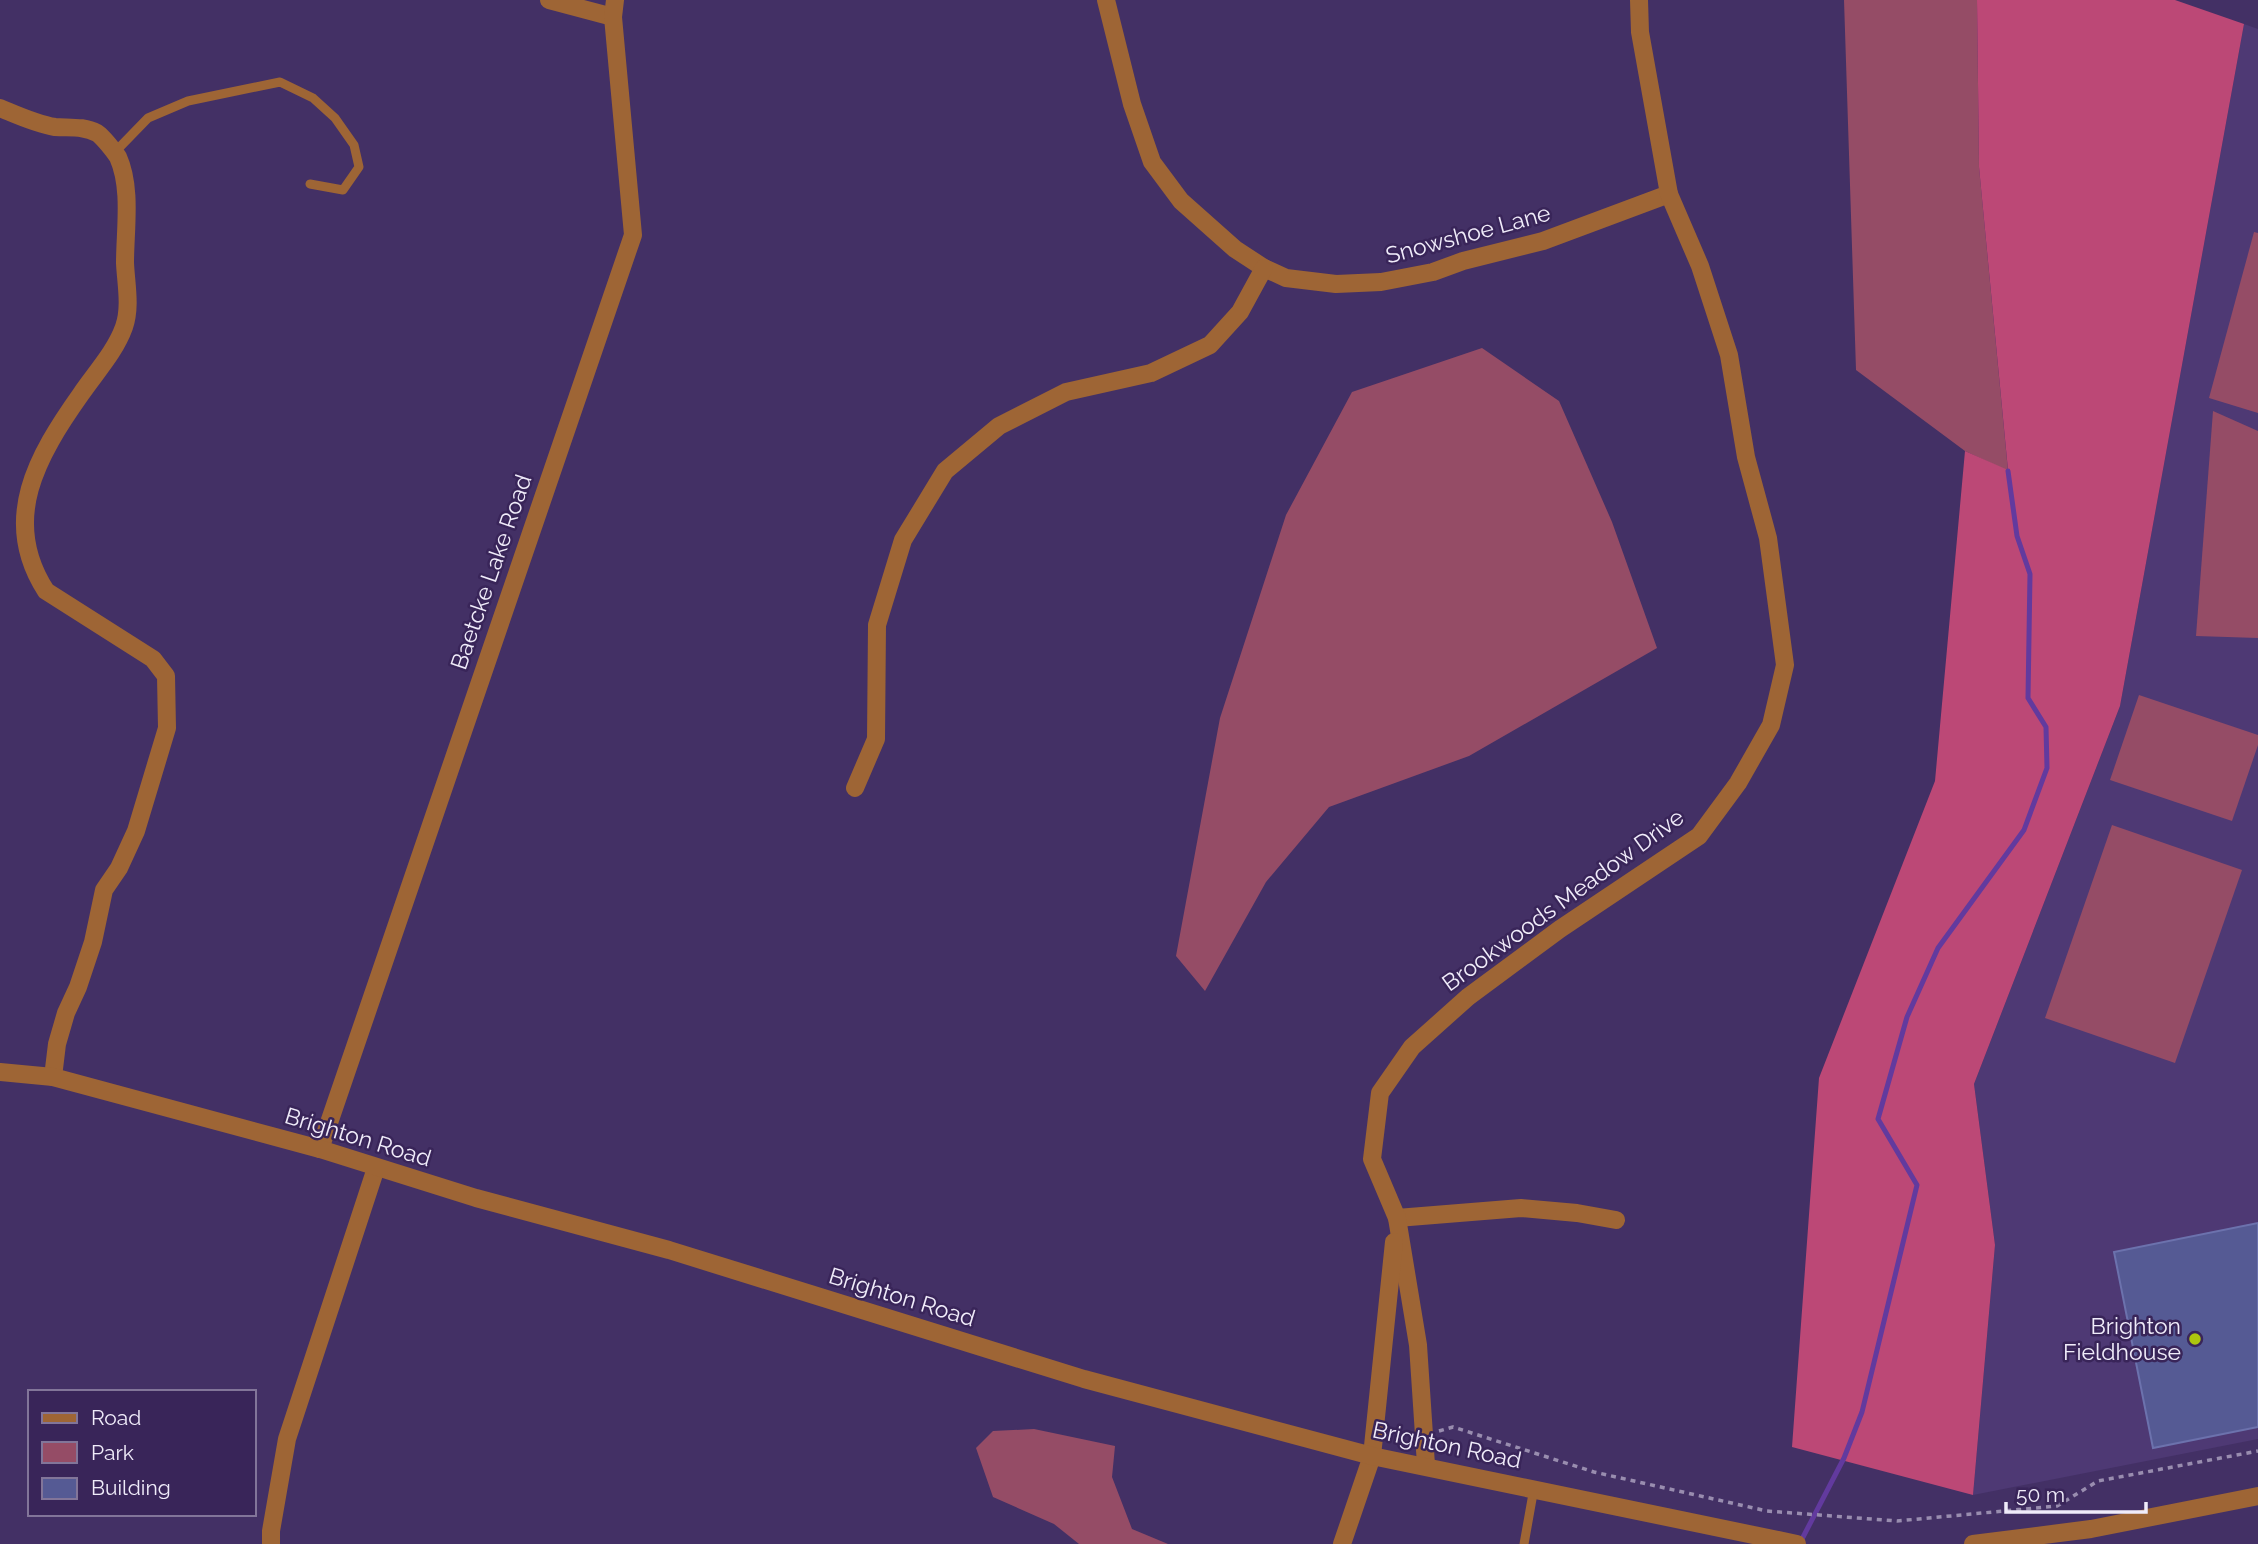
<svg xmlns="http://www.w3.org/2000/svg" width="2258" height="1544" viewBox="0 0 2258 1544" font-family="Raleway,sans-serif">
  <rect width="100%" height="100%" fill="#433065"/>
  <polygon fill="#4e3974" points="2244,24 2258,29 2258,1439 1973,1495 1995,1245 1974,1084 2120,706"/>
  <g fill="#954c66">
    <polygon points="1844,0 1977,0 1979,167 2008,471 1965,451 1856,370"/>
    <polygon points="2254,232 2258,233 2258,413 2209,398"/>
    <polygon points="1482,348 1559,401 1612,522 1657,648 1469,756 1329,807 1266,882 1205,991 1176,956 1220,718 1286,515 1352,392"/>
    <polygon points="2213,411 2258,431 2258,638 2196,636"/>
    <polygon points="2139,695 2258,735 2258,745 2232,821 2110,780"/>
    <polygon points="2112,825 2242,870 2175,1063 2045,1018"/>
    <polygon points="1034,1429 1115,1446 1112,1477 1132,1529 1168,1544 1079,1544 1054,1524 993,1497 976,1448 993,1431"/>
  </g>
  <polygon fill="#bc4876" points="1977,0 2175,0 2244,24 2120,706 1974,1084 1995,1245 1973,1495 1792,1447 1819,1078 1935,781 1965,451 2008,470 1979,167"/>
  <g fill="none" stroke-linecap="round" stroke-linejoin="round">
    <polyline stroke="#623a9e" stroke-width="5" points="1801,1541 1844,1458 1862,1412 1917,1185 1878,1119 1907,1017 1938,948 2024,830 2047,768 2046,727 2028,698 2030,574 2017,536 2008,471"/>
  </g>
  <polygon fill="#555a94" stroke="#6c72ad" stroke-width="2" points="2258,1223 2258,1427 2153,1448 2114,1252"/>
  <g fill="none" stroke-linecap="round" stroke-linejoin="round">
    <polyline stroke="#998daf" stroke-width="3.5" stroke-dasharray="5 5" stroke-linecap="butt" points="1439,1431 1453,1427 1594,1472 1767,1511 1897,1521 2057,1506 2098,1481 2258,1451"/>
    <g stroke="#9e6535" stroke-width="9">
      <polyline points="114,153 148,118 188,101 280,82 313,98 335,118 354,145 359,167 343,190 310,184"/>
      <polyline points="1524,1544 1534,1488"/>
    </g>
    <g stroke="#9e6535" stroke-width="18">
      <polyline points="549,0 613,17"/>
      <polyline points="1106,0 1132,104 1152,162 1181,201 1235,249 1264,268 1286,278 1336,284 1381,282 1433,272 1463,261 1543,241 1669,194"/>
      <path d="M0 108C17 115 36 124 55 127 70 128 84 126 97 133 103 137 114 151 118 157 132 188 125 230 125 263 126 284 131 307 124 327 115 352 96 372 81 394 37 456 0 520 46 591L153 659 166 676 167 728 136 831 119 868 104 890 93 942 78 987 66 1013 57 1044 53 1077"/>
      <polyline points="855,788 876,739 877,625 903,540 945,471 999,426 1066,392 1151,373 1210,345 1240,312 1264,268"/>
      <polyline points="320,1149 633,235 613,17 615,0"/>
      <polyline points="1397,1218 1521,1208 1577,1213 1616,1220"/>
      <polyline points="1426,1465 1418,1345 1397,1218 1372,1159 1380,1093 1412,1047 1468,997 1560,929 1699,836 1738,783 1771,725 1785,665 1768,538 1746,457 1729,355 1700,266 1669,194 1640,32 1639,0"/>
      <polyline points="271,1544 271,1531 287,1439 376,1168"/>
      <polyline points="1342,1544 1372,1456 1394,1242"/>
    </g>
    <g stroke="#9e6535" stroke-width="18">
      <polyline points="0,1072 53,1077 320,1149 476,1198 669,1250 1084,1379 1372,1456 1797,1544"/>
      <polyline points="1973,1544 2091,1529 2258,1496"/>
    </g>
  </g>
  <circle fill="#adc60f" stroke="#392559" stroke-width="2.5" cx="2195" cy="1339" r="7"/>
  <g text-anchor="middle" stroke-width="5" stroke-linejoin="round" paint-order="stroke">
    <g font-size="23" fill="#f0ecfa" stroke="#392559">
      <text transform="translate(1468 234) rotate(-15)" y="8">Snowshoe Lane</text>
      <text transform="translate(491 572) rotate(-71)" y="8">Baetcke Lake Road</text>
      <text transform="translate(1563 900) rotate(-36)" y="8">Brookwoods Meadow Drive</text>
      <text transform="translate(358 1137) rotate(17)" y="8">Brighton Road</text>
      <text transform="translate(902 1297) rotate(17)" y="8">Brighton Road</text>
      <text transform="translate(1447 1445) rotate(12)" y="8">Brighton Road</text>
    </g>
    <g font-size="23" fill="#f0ecfa" stroke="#392559" text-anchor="end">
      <text x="2181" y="1334">Brighton<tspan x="2181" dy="26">Fieldhouse</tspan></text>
    </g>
  </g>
  <rect x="28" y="1390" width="228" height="126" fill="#392559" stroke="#827599" stroke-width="2"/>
  <rect x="42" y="1413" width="35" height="10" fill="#9e6535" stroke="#827599" stroke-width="2"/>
  <text x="91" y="1425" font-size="21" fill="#f0ecfa">Road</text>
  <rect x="42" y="1442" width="35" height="21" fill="#954c66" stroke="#827599" stroke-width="2"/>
  <text x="91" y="1460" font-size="21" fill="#f0ecfa">Park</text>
  <rect x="42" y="1478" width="35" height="21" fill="#555a94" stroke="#827599" stroke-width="2"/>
  <text x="91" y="1495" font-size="21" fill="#f0ecfa">Building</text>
  <path d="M2006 1502v10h140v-10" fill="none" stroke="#f0ecfa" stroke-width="3.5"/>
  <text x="2016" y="1502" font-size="21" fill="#f0ecfa" stroke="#392559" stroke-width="5" paint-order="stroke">50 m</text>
</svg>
